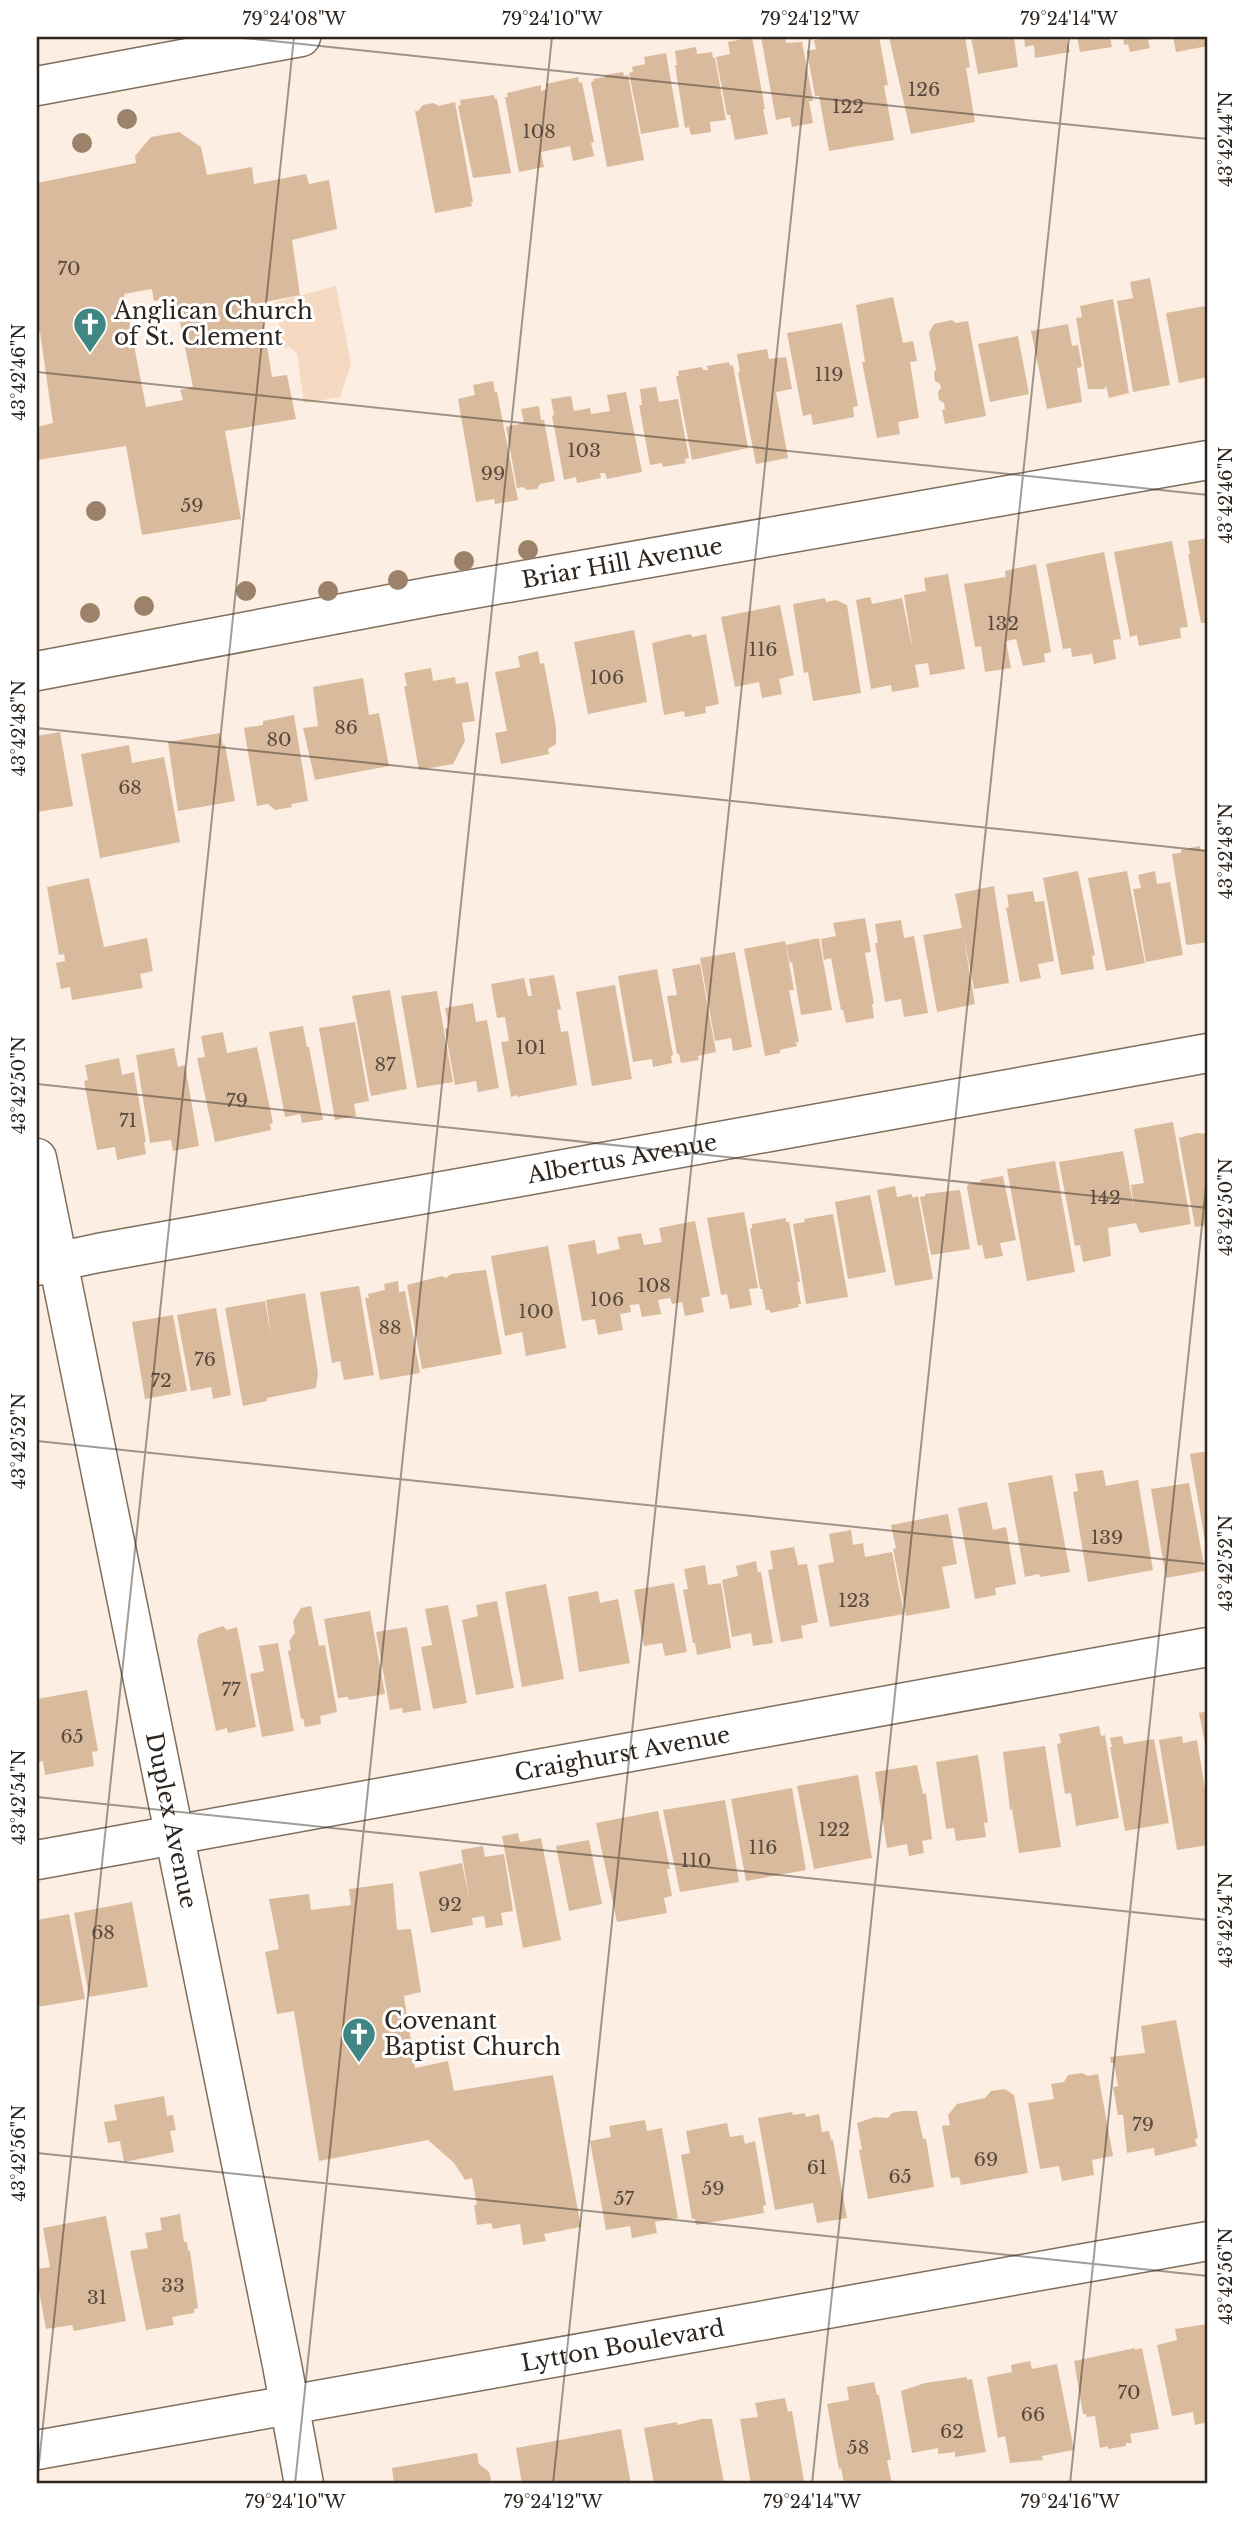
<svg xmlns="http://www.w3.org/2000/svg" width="1245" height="2521" viewBox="0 0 1245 2521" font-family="'Libre Baskerville',serif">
  <rect width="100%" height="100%" fill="#fceee2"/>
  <polygon fill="#f5d9c0" points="336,286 351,364 340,397 304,403 297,354 290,347 283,348 275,302"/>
  <g fill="#daba9c" fill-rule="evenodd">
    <polygon points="752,37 765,109 763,109 768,134 735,140 730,115 727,115 716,57 730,54 728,42"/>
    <polygon points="761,37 785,37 786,43 802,42 813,101 809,101 813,123 792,127 790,117 776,120"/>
    <polygon points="832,37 879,37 888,85 884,86 894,140 829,151 819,96 815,96 807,51 816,49 814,40"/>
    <polygon points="889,37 965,37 970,67 966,68 975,122 911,134"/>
    <polygon points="971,37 1014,37 1018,67 978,74"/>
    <polygon points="1024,37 1066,37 1070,52 1035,58 1034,45 1025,47"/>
    <polygon points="1077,37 1110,37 1112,47 1080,52"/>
    <polygon points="1123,37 1160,37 1160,38 1148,40 1150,48 1130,52 1128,44 1124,45"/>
    <polygon points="1173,37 1208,37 1208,46 1176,52"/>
    <polygon points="696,47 697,54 712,52 713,58 715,58 726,120 710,122 711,132 691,135 689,127 685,128 675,65 677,65 675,51"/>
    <polygon points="666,53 679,127 641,134 629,73 633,72 632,67 645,64 644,57"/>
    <polygon points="623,72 624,76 628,75 644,160 607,167 591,82 594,81 593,79 605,77 605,75"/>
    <polygon points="578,77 579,83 582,82 594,142 591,143 594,156 573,161 570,146 556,149 541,152 544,167 519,172 505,97 508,97 507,93 541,85 541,91 547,89 546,84"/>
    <polygon points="494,95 495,99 497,99 511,173 473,178 458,106 461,105 460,100"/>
    <polygon points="455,102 473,202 471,202 472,206 435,213 415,111 418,111 423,105 433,103 439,106"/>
    <path d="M179 132 201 147 207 175 252 167 254 184 306 174 309 184 329 180 337 229 292 240 300 295 260 303 272 377 287 375 296 419 225 431 241 519 142 535 126 446 37 460V427L53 423 40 332H37V183L136 163 135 156 151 137ZM152 289 154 301 175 297 193 387 180 390 183 400 146 407 124 294Z"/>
    <polygon points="1150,278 1170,385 1133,392 1117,301 1133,298 1130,282"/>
    <polygon points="893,297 903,343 913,341 917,361 910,362 919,418 898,422 900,434 877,438 862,362 865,362 856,305"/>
    <polygon points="1113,299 1129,393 1109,398 1106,386 1104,389 1088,389 1076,318 1082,317 1080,306"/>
    <polygon points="1205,306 1208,325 1208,377 1179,383 1166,313"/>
    <polygon points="952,320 956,323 968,321 986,416 945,424 942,410 945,409 944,403 939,400 938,392 941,388 940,384 935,381 934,373 936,369 929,333 934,324"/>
    <polygon points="842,323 858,406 853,407 854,417 813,425 811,414 803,416 787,333"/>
    <polygon points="1068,324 1072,346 1078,345 1082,367 1077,368 1082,402 1047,409 1031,331"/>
    <polygon points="1018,336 1029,394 990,402 978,344"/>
    <polygon points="767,349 769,359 786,357 792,389 776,392 788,458 756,464 738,373 740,372 737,354"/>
    <polygon points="729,362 730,366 733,365 748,448 692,460 676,376 679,376 678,371 702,367 703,370 708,370 707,366"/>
    <polygon points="493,381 495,392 497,392 518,500 495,504 494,499 476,502 458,399 475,395 473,385"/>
    <polygon points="656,387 659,402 678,399 689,458 685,459 686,463 663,467 662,463 650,465 639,405 642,405 640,389"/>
    <polygon points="626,392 642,472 607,479 605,473 600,473 601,478 577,483 576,477 564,480 552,416 554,415 551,399 571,396 574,411 590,408 591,414 610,411 607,395"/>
    <polygon points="539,406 541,420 544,420 555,481 540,484 537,489 527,490 523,487 517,488 506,427 524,423 521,409"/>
    <polygon points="1208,538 1208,633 1207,634 1205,623 1201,623 1188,554 1190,554 1188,541"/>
    <polygon points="1172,541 1188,627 1180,628 1181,638 1139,646 1137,635 1130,637 1114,552"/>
    <polygon points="1104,552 1121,639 1113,640 1116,659 1094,664 1092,654 1072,657 1071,648 1063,649 1046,564"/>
    <polygon points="1036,564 1051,652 1044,654 1045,662 1023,666 1016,639 1006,641 1011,668 985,672 981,646 975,647 964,584 1005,577 1006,584 1005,571"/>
    <polygon points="948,574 965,669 930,675 928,663 915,665 919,687 892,692 891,685 871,689 856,600 870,597 872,604 902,598 913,651 904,595 926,591 924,578"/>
    <polygon points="825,598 826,602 836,600 847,605 861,693 813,701 808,672 804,673 793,604"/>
    <polygon points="780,605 794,675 779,679 782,694 762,698 759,682 735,687 721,617"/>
    <polygon points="634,630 647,702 588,714 574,642"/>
    <polygon points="690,634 693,637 706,634 719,704 705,707 706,713 685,717 684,711 664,715 652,643"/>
    <polygon points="538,651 540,664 544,663 556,727 556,744 548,749 549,754 501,764 495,733 507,731 495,672 520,667 518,656"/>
    <polygon points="431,668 433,681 455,677 456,684 468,682 475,721 462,723 465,741 453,764 419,770 404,686 407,686 404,673"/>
    <polygon points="363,678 369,715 379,713 389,766 315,780 303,728 318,726 313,687"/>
    <polygon points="294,715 308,801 291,804 292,807 275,810 268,804 257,806 244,728 263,725 263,721"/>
    <polygon points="60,732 73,806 37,812 37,736"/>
    <polygon points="220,733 223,745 225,745 235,801 178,811 168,742"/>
    <polygon points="129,745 132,763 164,757 180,842 100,858 81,754"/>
    <polygon points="1200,846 1201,850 1208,849 1208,942 1189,945 1186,944 1172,854 1181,853 1181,850"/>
    <polygon points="1078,871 1095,955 1092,956 1094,969 1061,975 1043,878"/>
    <polygon points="1127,871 1145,963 1106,971 1088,878"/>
    <polygon points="1155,871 1157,884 1170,882 1183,955 1146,962 1133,889 1141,888 1138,875"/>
    <polygon points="89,878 104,947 147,938 153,971 140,974 143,988 72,1000 70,987 61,989 56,963 65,961 64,954 59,955 47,887"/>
    <polygon points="994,886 1009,983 974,989 955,894"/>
    <polygon points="1033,891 1035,902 1044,901 1054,961 1038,964 1041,978 1020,982 1006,908 1009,907 1007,895"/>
    <polygon points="865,918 871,952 865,953 874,1004 872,1004 874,1018 846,1023 843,1010 841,1010 831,958 824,960 821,939 836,936 833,923"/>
    <polygon points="901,920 904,938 914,936 928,1013 904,1017 901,999 885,1002 875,943 878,943 875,924"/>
    <polygon points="962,928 975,1004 937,1012 923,935"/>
    <polygon points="819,938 832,1010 801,1015 792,962 790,963 786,945"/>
    <polygon points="785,941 794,990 789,990 799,1042 796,1042 797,1046 780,1050 780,1053 765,1056 744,949"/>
    <polygon points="735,952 752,1047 733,1051 731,1038 715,1041 700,958"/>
    <polygon points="700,964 716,1052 698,1056 699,1060 681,1063 679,1054 677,1054 667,996 677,995 672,969"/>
    <polygon points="657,969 673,1055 671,1056 672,1063 653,1067 652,1059 633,1062 618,976"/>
    <polygon points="554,975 561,1009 557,1010 561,1032 568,1031 577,1085 517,1097 517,1095 511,1097 501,1042 509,1041 505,1017 497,1018 491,984 524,978 528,996 532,996 529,979"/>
    <polygon points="615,985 632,1079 592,1086 576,992"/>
    <polygon points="390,990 407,1089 371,1096 352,996"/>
    <polygon points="437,991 453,1082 417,1088 401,996"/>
    <polygon points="473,1003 476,1022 487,1020 499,1088 478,1092 476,1081 455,1085 445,1029 449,1028 445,1008"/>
    <polygon points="355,1022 369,1101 354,1104 356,1116 335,1120 319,1028"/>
    <polygon points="303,1026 307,1047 309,1047 323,1120 302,1123 300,1114 285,1117 269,1032"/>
    <polygon points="223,1032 227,1053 257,1047 273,1123 270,1124 271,1130 215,1142 197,1058 205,1057 201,1036"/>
    <polygon points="174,1048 178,1067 185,1065 199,1146 173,1151 171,1140 150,1143 136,1055"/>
    <polygon points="119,1058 122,1075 134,1072 146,1142 144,1142 146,1154 117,1160 115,1147 97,1150 84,1081 88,1080 85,1065"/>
    <polygon points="1173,1122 1191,1224 1140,1233 1136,1223 1108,1228 1111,1256 1083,1262 1080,1245 1075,1246 1059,1162 1123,1151 1134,1209 1131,1185 1144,1183 1134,1129"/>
    <polygon points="1197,1133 1208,1134 1208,1225 1195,1227 1179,1138"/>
    <polygon points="1055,1161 1075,1272 1027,1281 1007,1169"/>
    <polygon points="1003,1176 1016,1240 1000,1243 1003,1256 985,1259 982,1245 978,1246 967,1188 968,1184 981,1182 980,1180"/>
    <polygon points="895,1186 897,1197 911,1194 913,1198 918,1196 933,1279 895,1286 877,1190"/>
    <polygon points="960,1190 970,1249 931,1255 920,1197 925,1196 925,1194"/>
    <polygon points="870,1195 886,1272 848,1279 835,1202"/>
    <polygon points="744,1212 758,1288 749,1289 752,1305 730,1309 727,1294 721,1295 707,1218"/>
    <polygon points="833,1214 848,1297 806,1304 793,1224 805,1222 804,1219"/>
    <polygon points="786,1218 786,1222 789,1222 800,1282 797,1282 801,1304 798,1304 799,1307 770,1313 770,1310 766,1310 762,1289 760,1289 750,1229 752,1228 752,1224"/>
    <polygon points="695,1221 710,1296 701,1298 704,1312 685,1316 682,1302 672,1304 670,1298 658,1300 661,1314 642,1317 639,1304 630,1305 628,1294 631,1312 620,1314 623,1330 598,1335 595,1319 582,1321 568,1245 595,1240 597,1254 620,1249 617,1237 641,1233 644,1245 662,1242 659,1228"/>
    <polygon points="548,1246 566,1348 526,1356 522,1332 505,1336 491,1256"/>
    <polygon points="486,1270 502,1354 422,1369 407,1285 442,1276 446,1278 451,1274"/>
    <polygon points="398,1281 399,1292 405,1291 420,1373 380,1380 365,1298 369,1298 368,1294 385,1290 384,1284"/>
    <polygon points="359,1286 374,1375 344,1380 340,1361 332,1363 320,1292"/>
    <polygon points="305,1293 318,1373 316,1388 267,1398 267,1401 243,1406 225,1308 265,1301 272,1342 266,1300"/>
    <polygon points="216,1308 231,1395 213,1399 211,1387 191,1391 177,1315"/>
    <polygon points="173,1315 187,1391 145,1399 132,1322"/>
    <polygon points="1208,1451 1208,1553 1207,1553 1190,1454"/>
    <polygon points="1103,1470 1106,1486 1138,1480 1153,1570 1088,1582 1073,1492 1078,1491 1075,1474"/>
    <polygon points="1052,1475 1070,1572 1040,1577 1039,1574 1025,1577 1008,1483"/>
    <polygon points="1189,1483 1205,1571 1166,1578 1151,1489"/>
    <polygon points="987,1502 993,1530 1006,1527 1016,1584 995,1588 996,1595 975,1599 958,1508"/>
    <polygon points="948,1514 957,1564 942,1567 950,1608 906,1616 893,1549 896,1548 891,1525"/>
    <polygon points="851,1530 853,1545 863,1543 865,1557 892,1552 904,1614 830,1627 818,1565 834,1562 829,1534"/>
    <polygon points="794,1547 798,1565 807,1564 818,1622 801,1626 803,1638 781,1642 768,1570 773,1569 770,1551"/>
    <polygon points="756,1561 758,1572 761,1572 773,1643 753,1646 751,1633 732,1637 722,1580 738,1576 736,1566"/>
    <polygon points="705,1565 708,1585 721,1583 731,1648 697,1655 695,1643 693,1643 683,1590 688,1589 684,1569"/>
    <polygon points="674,1583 687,1652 665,1656 662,1643 644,1646 634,1590"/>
    <polygon points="546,1584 564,1679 522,1687 505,1592"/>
    <polygon points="598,1591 600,1603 618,1599 630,1663 579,1672 568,1597"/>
    <polygon points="497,1601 514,1688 476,1695 462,1620 478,1616 476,1605"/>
    <polygon points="448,1605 467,1703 433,1709 421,1647 432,1645 425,1609"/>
    <polygon points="311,1606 319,1646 325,1645 337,1712 320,1716 321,1724 305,1727 303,1718 301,1719 288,1651 291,1650 289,1641 295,1633 293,1621 301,1608"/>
    <polygon points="370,1611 385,1694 349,1700 348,1697 338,1698 324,1619"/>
    <polygon points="223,1626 227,1630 237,1627 256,1727 228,1733 227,1728 216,1731 197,1641 199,1634"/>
    <polygon points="407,1627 421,1710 403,1713 402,1708 390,1710 376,1632"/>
    <polygon points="278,1643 294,1731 262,1737 250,1674 264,1671 259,1646"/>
    <polygon points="87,1690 98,1751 92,1752 94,1766 45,1775 43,1761 38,1762 37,1756 37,1699"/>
    <polygon points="1208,1711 1208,1754 1207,1754 1199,1713"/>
    <polygon points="1099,1726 1101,1736 1105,1735 1119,1818 1076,1826 1071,1793 1065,1794 1057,1744 1061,1743 1059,1734"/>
    <polygon points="1122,1736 1124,1744 1154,1739 1169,1823 1125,1831 1110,1747 1112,1747 1110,1738"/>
    <polygon points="1182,1736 1183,1743 1197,1740 1208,1807 1208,1845 1177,1850 1159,1740"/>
    <polygon points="1045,1746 1061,1847 1019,1853 1012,1809 1010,1810 1003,1752"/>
    <polygon points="978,1755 988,1822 984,1823 986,1837 956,1841 954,1828 946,1829 936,1762"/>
    <polygon points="917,1765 923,1794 926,1793 932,1839 922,1841 924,1853 909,1856 907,1844 887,1848 875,1772"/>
    <polygon points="858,1775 872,1858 814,1869 797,1786"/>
    <polygon points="792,1788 806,1870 746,1881 731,1799"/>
    <polygon points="725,1800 739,1882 680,1892 663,1810"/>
    <polygon points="658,1811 670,1869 667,1869 672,1896 664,1898 667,1913 617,1922 596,1823"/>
    <polygon points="518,1833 520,1842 541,1838 561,1940 523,1948 502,1836"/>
    <polygon points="589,1840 602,1904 569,1911 556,1846"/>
    <polygon points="483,1846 485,1857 504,1854 513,1911 501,1913 503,1925 486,1928 484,1916 472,1918 473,1925 431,1933 419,1872 462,1863 470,1902 461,1850"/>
    <polygon points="393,1883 397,1930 411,1929 421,1992 404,1996 415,2068 448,2061 454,2091 553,2075 581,2227 544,2234 546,2241 523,2245 520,2224 493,2229 491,2223 477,2225 474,2205 477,2205 472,2178 465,2180 454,2163 428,2140 319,2161 294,2011 277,2014 265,1952 279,1949 269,1899 309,1894 311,1910 351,1905 349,1889"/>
    <polygon points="132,1902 148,1987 89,1997 74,1913"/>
    <polygon points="69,1914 85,1999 37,2007 37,1920"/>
    <polygon points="1176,2020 1198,2138 1195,2139 1197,2146 1155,2156 1154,2148 1127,2153 1123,2115 1118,2115 1113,2087 1118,2086 1114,2063 1111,2063 1110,2057 1145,2053 1141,2026"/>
    <polygon points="1082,2073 1088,2076 1098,2074 1113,2156 1092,2160 1094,2175 1062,2181 1059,2166 1040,2169 1028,2103 1054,2099 1051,2084 1064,2082 1068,2075"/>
    <polygon points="1005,2089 1014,2095 1028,2173 961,2185 959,2177 951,2178 942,2126 950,2125 948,2115 957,2104 985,2098 991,2091"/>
    <polygon points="164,2096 167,2116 173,2115 176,2130 170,2131 174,2152 124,2162 120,2141 108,2143 104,2122 117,2120 114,2105"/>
    <polygon points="903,2111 917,2111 923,2139 926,2139 934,2187 868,2199 859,2150 862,2149 857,2123 875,2117 888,2118 892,2113"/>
    <polygon points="792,2112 793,2115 805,2113 806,2117 819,2114 822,2132 829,2131 831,2140 833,2140 847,2218 817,2223 813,2203 775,2210 758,2118"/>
    <polygon points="645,2120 647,2131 662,2128 678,2218 655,2222 657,2233 632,2238 630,2226 606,2230 590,2141 611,2137 609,2126"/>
    <polygon points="727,2123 730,2137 743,2135 745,2144 755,2141 766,2205 763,2206 764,2213 696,2225 695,2219 692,2219 681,2155 690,2153 686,2131"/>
    <polygon points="180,2214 184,2242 187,2242 188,2250 190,2251 198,2308 194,2309 194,2313 172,2317 174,2325 146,2330 130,2251 148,2248 145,2233 162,2230 160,2218"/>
    <polygon points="106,2216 126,2321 74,2331 72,2325 46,2329 37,2280 37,2269 50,2267 43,2228"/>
    <polygon points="1207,2324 1208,2422 1195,2425 1193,2412 1172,2416 1157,2345 1177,2340 1175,2329"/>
    <polygon points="1135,2348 1135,2350 1142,2348 1159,2429 1130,2434 1132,2443 1126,2443 1126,2446 1108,2449 1108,2446 1100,2448 1095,2416 1087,2417 1086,2414 1083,2414 1074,2361"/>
    <polygon points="1030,2361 1032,2369 1057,2364 1074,2450 1042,2456 1043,2460 1010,2463 1005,2436 998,2438 987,2377 1012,2372 1011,2365"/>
    <polygon points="967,2377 967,2380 972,2379 986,2452 955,2457 955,2452 938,2454 938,2448 912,2453 901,2391 925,2383"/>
    <polygon points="874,2382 877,2395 879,2395 891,2460 887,2460 892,2484 844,2484 841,2468 839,2469 827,2404 849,2400 847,2387"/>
    <polygon points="785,2398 788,2412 792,2411 804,2481 792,2482 792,2484 751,2484 740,2419 758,2417 755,2403"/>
    <polygon points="702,2419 712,2419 724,2483 654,2484 644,2428 677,2422 677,2425"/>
    <polygon points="621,2429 631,2484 522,2484 516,2448"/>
    <polygon points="477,2453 479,2464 489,2472 491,2479 489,2484 394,2484 392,2468"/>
  </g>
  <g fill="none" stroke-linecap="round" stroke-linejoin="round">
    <g stroke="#806d5b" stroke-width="41">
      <g id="minor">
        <polyline points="37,86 301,37"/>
        <path id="s1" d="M37 671 433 596 1208 460"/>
        <path id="s2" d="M37 1158 282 2365 304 2484"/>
        <path id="s3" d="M37 1266 98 1253 1208 1053"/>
        <path id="s4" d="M37 1860 1208 1647"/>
        <path id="s5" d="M37 2450 1208 2241"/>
      </g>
    </g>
    <use href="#minor" stroke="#fff" stroke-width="38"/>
  </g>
  <g fill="#9b8268">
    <circle cx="127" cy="119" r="10"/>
    <circle cx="82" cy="143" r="10"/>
    <circle cx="96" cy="511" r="10"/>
    <circle cx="528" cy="550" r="10"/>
    <circle cx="464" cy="561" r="10"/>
    <circle cx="398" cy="580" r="10"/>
    <circle cx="246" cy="591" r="10"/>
    <circle cx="328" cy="591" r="10"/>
    <circle cx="144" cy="606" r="10"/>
    <circle cx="90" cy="613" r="10"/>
  </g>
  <path fill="none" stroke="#2d251e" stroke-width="2" stroke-opacity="0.45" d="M234 37 1208 139M37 372 1208 495M37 728 1208 851M37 1084 1208 1208M37 1441 1208 1564M37 1797 1208 1920M37 2153 1208 2276M37 2482 294 37M295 2484 552 37M553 2484 810 37M812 2484 1069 37M1070 2484 1208 1168"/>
  <defs>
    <g id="church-pin" transform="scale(1.75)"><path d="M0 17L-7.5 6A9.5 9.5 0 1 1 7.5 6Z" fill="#3f8684" stroke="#fff"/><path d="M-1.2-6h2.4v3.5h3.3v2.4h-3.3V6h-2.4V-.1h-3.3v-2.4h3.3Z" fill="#fff"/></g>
  </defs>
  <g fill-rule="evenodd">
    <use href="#church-pin" x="90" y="324"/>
    <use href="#church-pin" x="359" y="2034"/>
  </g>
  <g text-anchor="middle" stroke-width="6" stroke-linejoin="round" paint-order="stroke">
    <g font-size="19" fill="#584a3e">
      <text x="924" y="96">126</text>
      <text x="848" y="113">122</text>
      <text x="539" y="138">108</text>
      <text x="69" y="275">70</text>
      <text x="829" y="381">119</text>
      <text x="584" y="457">103</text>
      <text x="493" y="480">99</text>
      <text x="192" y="512">59</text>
      <text x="1003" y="630">132</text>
      <text x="763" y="656">116</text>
      <text x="607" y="684">106</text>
      <text x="346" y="734">86</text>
      <text x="279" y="746">80</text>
      <text x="130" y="794">68</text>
      <text x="531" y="1054">101</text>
      <text x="385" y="1071">87</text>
      <text x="237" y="1107">79</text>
      <text x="128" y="1127">71</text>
      <text x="1105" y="1204">142</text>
      <text x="654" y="1292">108</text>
      <text x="607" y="1306">106</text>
      <text x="536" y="1318">100</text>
      <text x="390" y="1334">88</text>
      <text x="205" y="1366">76</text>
      <text x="161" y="1387">72</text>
      <text x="1107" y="1544">139</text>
      <text x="854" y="1607">123</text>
      <text x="231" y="1696">77</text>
      <text x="72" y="1743">65</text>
      <text x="834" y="1836">122</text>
      <text x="763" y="1854">116</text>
      <text x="696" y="1867">110</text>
      <text x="450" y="1911">92</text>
      <text x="103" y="1939">68</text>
      <text x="1143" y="2131">79</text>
      <text x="986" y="2166">69</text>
      <text x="817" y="2174">61</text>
      <text x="900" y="2183">65</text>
      <text x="713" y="2195">59</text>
      <text x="624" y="2205">57</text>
      <text x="173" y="2292">33</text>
      <text x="97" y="2304">31</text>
      <text x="1129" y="2399">70</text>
      <text x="1033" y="2421">66</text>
      <text x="952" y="2438">62</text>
      <text x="858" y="2454">58</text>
    </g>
    <g font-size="23" fill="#2d251e" stroke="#fff" text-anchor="start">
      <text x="114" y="319">Anglican Church<tspan x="114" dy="26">of St. Clement</tspan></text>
      <text x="384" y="2029">Covenant<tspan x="384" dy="26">Baptist Church</tspan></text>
    </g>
    <g font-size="23" fill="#2d251e" stroke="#fff">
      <text dy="8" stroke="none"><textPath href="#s1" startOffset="595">Briar Hill Avenue</textPath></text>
      <text dy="8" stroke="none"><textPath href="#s3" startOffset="595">Albertus Avenue</textPath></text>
      <text dy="8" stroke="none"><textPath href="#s4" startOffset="595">Craighurst Avenue</textPath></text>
      <text dy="8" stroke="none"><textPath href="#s2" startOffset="676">Duplex Avenue</textPath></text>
      <text dy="8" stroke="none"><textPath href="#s5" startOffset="595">Lytton Boulevard</textPath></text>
    </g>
  </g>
  <rect width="1245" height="2521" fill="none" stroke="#ffffff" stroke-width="77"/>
  <rect x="38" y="38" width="1168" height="2444" fill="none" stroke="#2d251e" stroke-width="2.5"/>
  <g font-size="18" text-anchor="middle" fill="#2d251e">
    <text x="294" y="25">79°24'08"W</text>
    <text x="552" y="25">79°24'10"W</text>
    <text x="810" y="25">79°24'12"W</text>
    <text x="1069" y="25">79°24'14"W</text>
    <text transform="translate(1226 139) rotate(-90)" y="6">43°42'44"N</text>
    <text transform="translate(19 372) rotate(-90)" y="6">43°42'46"N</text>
    <text transform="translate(1226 495) rotate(-90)" y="6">43°42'46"N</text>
    <text transform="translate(19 728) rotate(-90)" y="6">43°42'48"N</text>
    <text transform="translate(1226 851) rotate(-90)" y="6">43°42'48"N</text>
    <text transform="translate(19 1085) rotate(-90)" y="6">43°42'50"N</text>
    <text transform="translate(1226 1207) rotate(-90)" y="6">43°42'50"N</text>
    <text transform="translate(19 1441) rotate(-90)" y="6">43°42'52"N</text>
    <text transform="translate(1226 1563) rotate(-90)" y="6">43°42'52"N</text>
    <text transform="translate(19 1797) rotate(-90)" y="6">43°42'54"N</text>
    <text transform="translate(1226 1920) rotate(-90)" y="6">43°42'54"N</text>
    <text transform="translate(19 2153) rotate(-90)" y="6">43°42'56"N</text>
    <text transform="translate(1226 2276) rotate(-90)" y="6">43°42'56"N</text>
    <text x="295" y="2508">79°24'10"W</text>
    <text x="553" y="2508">79°24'12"W</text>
    <text x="812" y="2508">79°24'14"W</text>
    <text x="1070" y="2508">79°24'16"W</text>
  </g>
</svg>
